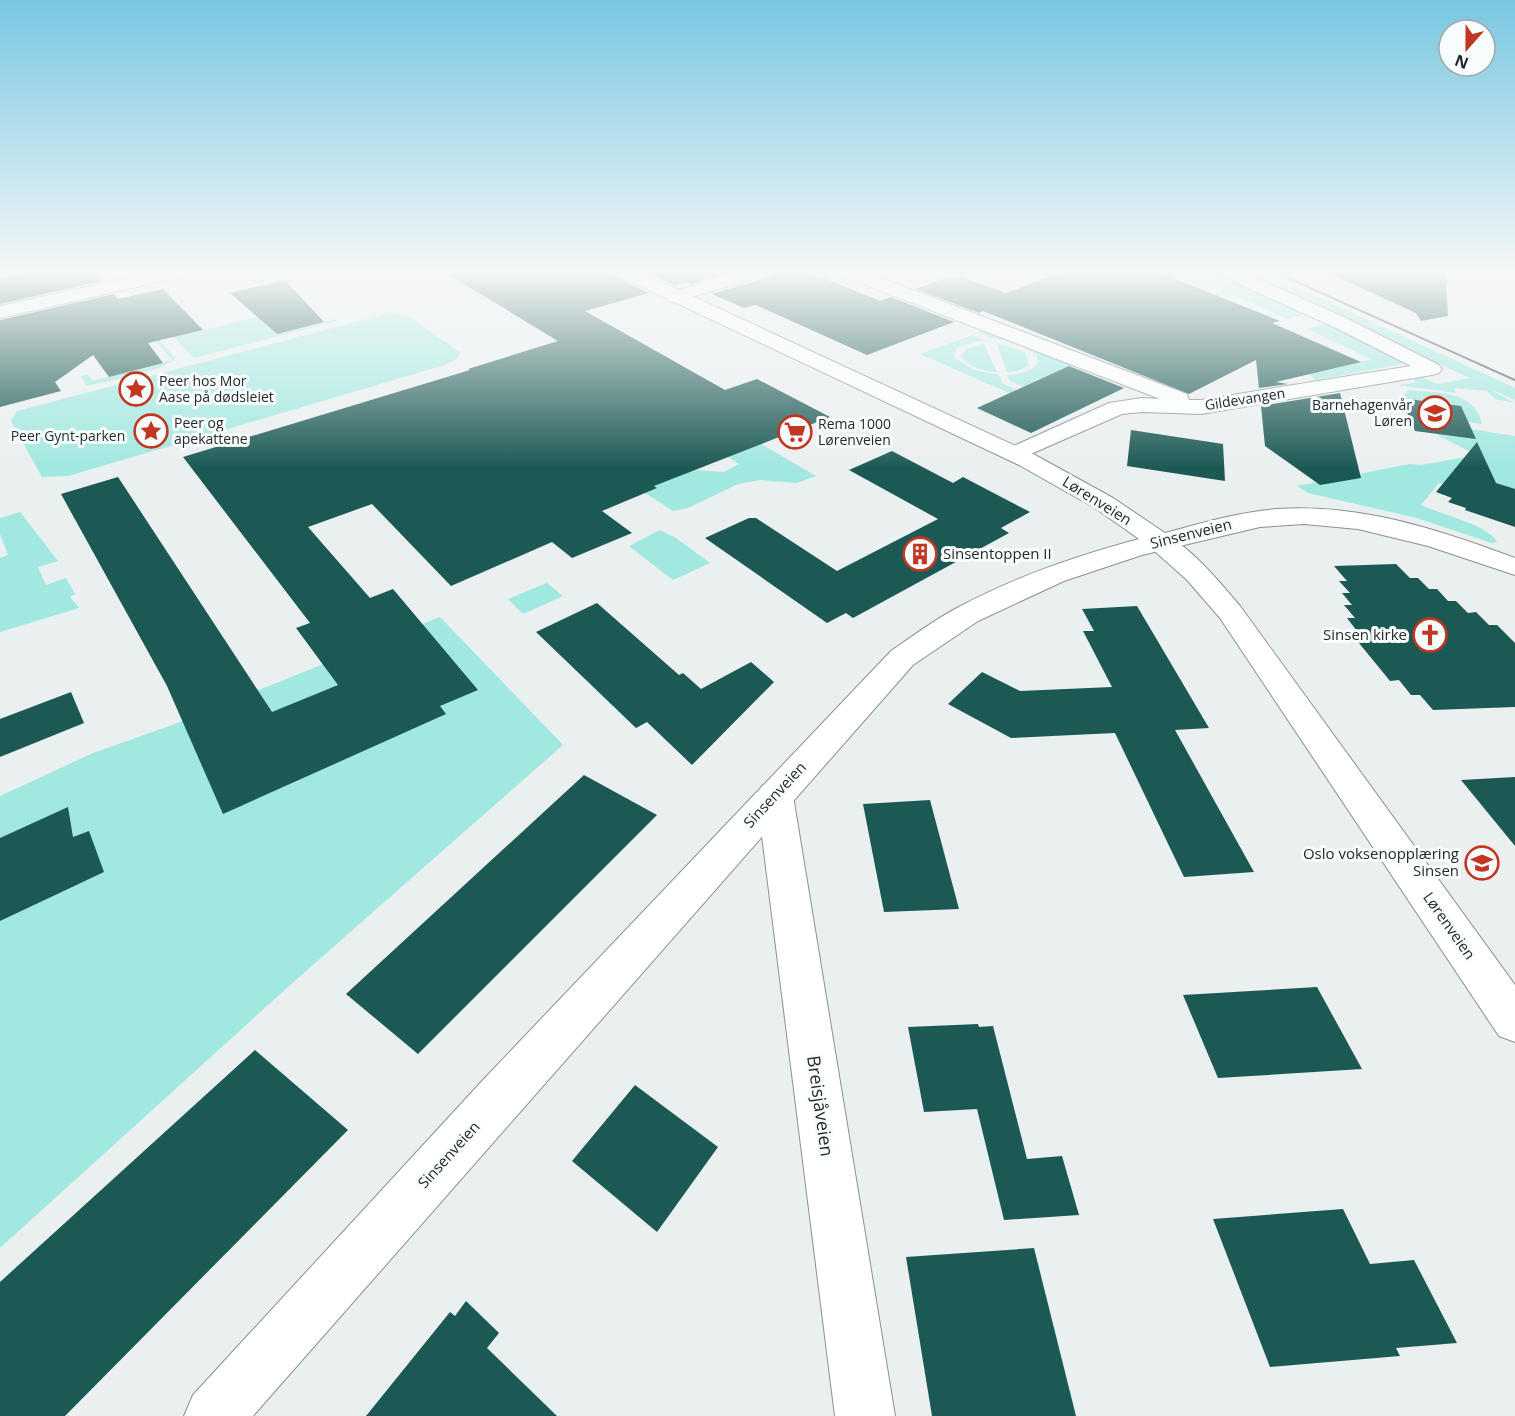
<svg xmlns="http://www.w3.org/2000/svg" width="1515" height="1416" viewBox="0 0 1515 1416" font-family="'Open Sans',sans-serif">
  <rect width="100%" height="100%" fill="#eaefef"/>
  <g fill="#a1e8e0">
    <polygon points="1180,270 1205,270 1304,314 1287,319 1229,293 1214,295 1223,291 1218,286"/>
    <polygon points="1232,270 1253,270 1320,298 1515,388 1515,400 1488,388 1515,403 1495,399 1487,391 1456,388 1454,389 1456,393 1397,385 1414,383 1414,378 1418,376 1438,384 1470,378"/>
    <polygon points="185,309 190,314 165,320 180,336 257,317 276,334 336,319 338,321 194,358 154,316"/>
    <polygon points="386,314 407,315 460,352 458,358 445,365 68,476 42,477 11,421 17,411"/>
    <path d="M141 319 175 358C165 372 106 381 87 386L81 376 87 374 93 381 172 360 138 320Z"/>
    <polygon points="1327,324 1399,358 1404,362 1398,365 1316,380 1298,366 1320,372 1371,359 1307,329"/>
    <path d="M984 330 1073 365 1023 387 1009 380 1007 375C1019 374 1032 373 1038 362L1036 355C1021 341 995 340 977 333Z"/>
    <polygon points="972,335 983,340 958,347 954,354 955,358 974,370 999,375 1003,384 1017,390 1009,393 920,354"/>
    <path d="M984 344 997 372C984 371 968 368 961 356L966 349Z"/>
    <polygon points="997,344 1008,346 1025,353 1029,365 1018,371 1007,372"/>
    <path d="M1408 390C1435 393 1476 390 1482 424L1462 421 1455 406 1401 398Z"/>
    <polygon points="718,419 816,476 797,483 760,480 738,484 688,508 673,511 645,493 657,488 654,486 693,470 724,472 739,464 686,430"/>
    <path d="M1464 428 1515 436V491L1455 487 1439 483 1421 505C1439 514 1489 525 1497 542L1492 543 1417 518 1308 493 1297 486 1410 464 1421 465 1477 455 1439 436 1438 433Z"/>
    <polygon points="20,512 58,561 38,567 46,585 66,578 75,594 70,597 79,608 0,632 0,558 8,555 0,534 0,518"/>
    <polygon points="660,530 676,538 710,563 673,580 629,546"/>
    <polygon points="547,583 563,596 523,614 508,599"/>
    <polygon points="440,617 563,745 298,978 0,1248 0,796 93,753 175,724"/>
  </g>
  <g fill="#1c5954">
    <polygon points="31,270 93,270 102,281 0,304 0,277"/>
    <polygon points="441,270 611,270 614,276 649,293 585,311 725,390 757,379 830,417 654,486 657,488 602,511 632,533 572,558 552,542 451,586 372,504 308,527 370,598 393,589 478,690 440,706 446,714 223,814 167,686 61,494 118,477 272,712 338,685 296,628 310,623 183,457 470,370 468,369 558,341"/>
    <polygon points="642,270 736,270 691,284 687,282 675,285"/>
    <polygon points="775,270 804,270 880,301 891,297 954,322 867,355 756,305 744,308 712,294 772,276"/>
    <polygon points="1066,270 1153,270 1280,321 1272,323 1361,362 1276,382 1288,384 1259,388 1256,360 1189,394 983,311 979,313 915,289 951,276 959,276 1006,293"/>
    <polygon points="1322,270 1445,270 1448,316 1421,321 1416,313"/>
    <polygon points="285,280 324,322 277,334 230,293"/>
    <polygon points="163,289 203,330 148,343 163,363 109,377 93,355 55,382 61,391 0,407 0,320 114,294 118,299"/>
    <polygon points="1069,366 1124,388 1031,433 977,408"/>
    <polygon points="1340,393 1361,478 1320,485 1265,446 1261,406"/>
    <polygon points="1401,398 1461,406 1476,439 1415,431"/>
    <polygon points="1131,430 1223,444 1225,481 1127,466"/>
    <polygon points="1477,442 1496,483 1515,489 1515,527 1465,510 1466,508 1448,502 1452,498 1436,492"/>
    <polygon points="892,451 953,483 963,477 1030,512 1001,528 1009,533 853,618 846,613 827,623 705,538 749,518 756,518 837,571 938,519 849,470"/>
    <polygon points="1396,564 1410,578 1418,578 1429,589 1437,589 1448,601 1456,601 1468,613 1476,612 1489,625 1497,625 1515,643 1515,707 1433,710 1420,695 1411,695 1399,680 1390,681 1350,632 1357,631 1347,618 1355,618 1344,605 1352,605 1342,593 1350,593 1339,581 1347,581 1334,566"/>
    <polygon points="597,603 679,675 683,673 701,689 751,662 774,682 692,765 647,722 636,728 536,632"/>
    <polygon points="1137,606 1209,728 1175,730 1254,872 1184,877 1115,733 1011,738 948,704 982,672 1020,691 1112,687 1083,631 1094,631 1082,609"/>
    <polygon points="71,692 84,723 0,757 0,719"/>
    <polygon points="584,775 657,815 418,1054 346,994"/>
    <polygon points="1515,777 1515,846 1461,780"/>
    <polygon points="930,800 959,909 884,912 863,804"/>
    <polygon points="68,807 73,837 89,831 104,872 0,921 0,838"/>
    <polygon points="1317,987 1362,1069 1218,1078 1183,995"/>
    <polygon points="978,1024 979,1027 993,1026 1027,1159 1062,1156 1079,1215 1004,1220 977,1109 924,1112 908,1027"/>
    <polygon points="255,1050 348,1130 65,1416 0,1416 0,1282"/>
    <polygon points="635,1085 718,1147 657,1232 572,1161"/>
    <polygon points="1343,1209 1370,1264 1414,1260 1457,1343 1396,1348 1400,1356 1270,1367 1213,1219"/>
    <polygon points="1034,1248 1076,1416 932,1416 906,1257"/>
    <polygon points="466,1301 499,1333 487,1348 557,1416 366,1416 450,1312 455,1316"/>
  </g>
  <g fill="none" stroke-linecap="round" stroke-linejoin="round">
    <g stroke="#8b9090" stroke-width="2">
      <g id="street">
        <polygon points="164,270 197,270 189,275 0,318 0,306"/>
        <polygon points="745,270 773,270 771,274 675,302 669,301 666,297 669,293"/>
        <polygon points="835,270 860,270 1187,394 1189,400 1201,400 1411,366 1336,328 1217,274 1215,270 1238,270 1350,320 1439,365 1442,369 1439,373 1432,375 1201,414 1142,412 1122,414 1015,461 1007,459 1003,454 1007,449 1109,403 1142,398 1160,399 837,274"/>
        <path d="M1159 533C1186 540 1222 585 1240 606L1515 985V1042L1499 1036 1220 618 1187 580 1150 547 1146 541 1150 535Z"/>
        <polygon points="775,782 788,786 793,796 895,1416 835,1416 757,796 762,786"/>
      </g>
    </g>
    <g stroke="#8b9090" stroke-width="2">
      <path id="secondary" d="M613 270H636L1035 455 1113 498 1165 533C1202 523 1239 512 1277 509 1359 503 1440 530 1515 558V575L1428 546 1358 529 1304 524 1260 527 1142 555 1064 581 978 621 913 665 253 1416H184L193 1395 483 1080 891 651C913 636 934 620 957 608 1014 577 1076 556 1139 539L1095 508 1019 465 615 274Z"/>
    </g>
    <use href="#street" fill="#fff" fill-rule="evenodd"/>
    <use href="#secondary" fill="#fff" fill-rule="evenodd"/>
    <polyline stroke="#515453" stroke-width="2" points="1270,270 1515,380"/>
  </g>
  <linearGradient id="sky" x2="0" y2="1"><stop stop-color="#78c6e1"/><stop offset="0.58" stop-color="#f6f8f8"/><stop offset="1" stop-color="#f6f8f8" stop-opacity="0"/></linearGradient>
  <rect width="1515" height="469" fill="url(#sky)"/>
  <defs>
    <g id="sight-ring" transform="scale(1.725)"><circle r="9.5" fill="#f7fdfc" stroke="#c23622" stroke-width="1.5"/><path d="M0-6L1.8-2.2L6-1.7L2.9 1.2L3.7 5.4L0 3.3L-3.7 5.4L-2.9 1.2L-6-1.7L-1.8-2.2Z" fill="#c23622"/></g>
    <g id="school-ring" transform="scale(1.725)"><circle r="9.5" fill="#f7fdfc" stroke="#c23622" stroke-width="1.5"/><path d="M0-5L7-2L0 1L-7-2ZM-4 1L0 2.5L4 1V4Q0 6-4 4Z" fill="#c23622"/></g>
    <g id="supermarket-ring" transform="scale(1.725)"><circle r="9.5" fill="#f7fdfc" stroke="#c23622" stroke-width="1.5"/><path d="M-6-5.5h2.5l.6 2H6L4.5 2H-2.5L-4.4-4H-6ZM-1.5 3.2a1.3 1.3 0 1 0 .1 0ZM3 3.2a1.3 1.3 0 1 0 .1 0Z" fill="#c23622"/></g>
    <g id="building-ring" transform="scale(1.725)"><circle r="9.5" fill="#f7fdfc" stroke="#c23622" stroke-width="1.5"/><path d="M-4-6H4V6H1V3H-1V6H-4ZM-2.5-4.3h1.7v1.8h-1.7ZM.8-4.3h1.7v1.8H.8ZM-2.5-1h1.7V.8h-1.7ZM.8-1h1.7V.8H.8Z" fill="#c23622"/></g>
    <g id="church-ring" transform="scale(1.725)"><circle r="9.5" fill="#f7fdfc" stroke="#c23622" stroke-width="1.5"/><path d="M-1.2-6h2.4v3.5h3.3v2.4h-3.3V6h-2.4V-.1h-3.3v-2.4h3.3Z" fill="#c23622"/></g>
  </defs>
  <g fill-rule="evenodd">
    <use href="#sight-ring" x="136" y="389"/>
    <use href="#school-ring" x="1435" y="413"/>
    <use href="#sight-ring" x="151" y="431"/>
    <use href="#supermarket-ring" x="795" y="432"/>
    <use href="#building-ring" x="920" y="554"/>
    <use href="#church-ring" x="1430" y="635"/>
    <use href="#school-ring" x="1482" y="863"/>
  </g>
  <g text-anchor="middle" stroke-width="6" stroke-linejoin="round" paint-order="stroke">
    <g font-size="14" fill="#272928" stroke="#f7fdfc" text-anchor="start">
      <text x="159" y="386">Peer hos Mor<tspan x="159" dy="16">Aase på dødsleiet</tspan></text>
      <text x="1412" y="410" text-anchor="end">Barnehagenvår<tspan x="1412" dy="16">Løren</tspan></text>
      <text x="174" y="428">Peer og<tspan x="174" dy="16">apekattene</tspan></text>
      <text x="818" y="429">Rema 1000<tspan x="818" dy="16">Lørenveien</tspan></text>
    </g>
    <g font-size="14" fill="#272928" stroke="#f7fdfc">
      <text transform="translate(1245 399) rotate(-9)" y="5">Gildevangen</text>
    </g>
    <g font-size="14" fill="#1a2e2c" stroke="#f7fdfc">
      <text x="68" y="441">Peer Gynt-parken</text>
    </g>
    <g font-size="15" fill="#272928" stroke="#f7fdfc">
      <text transform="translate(1097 501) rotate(32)" y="5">Lørenveien</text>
      <text transform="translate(1191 534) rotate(-14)" y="5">Sinsenveien</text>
      <text transform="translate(775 795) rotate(-47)" y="5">Sinsenveien</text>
      <text transform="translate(1449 926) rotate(55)" y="5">Lørenveien</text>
      <text transform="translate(449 1155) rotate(-48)" y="5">Sinsenveien</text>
    </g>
    <g font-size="15" fill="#272928" stroke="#f7fdfc" text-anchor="end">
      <text x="943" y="559" text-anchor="start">Sinsentoppen II</text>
      <text x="1407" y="640">Sinsen kirke</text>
      <text x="1459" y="859">Oslo voksenopplæring<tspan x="1459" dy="17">Sinsen</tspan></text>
    </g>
    <g font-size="18" fill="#272928" stroke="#f7fdfc">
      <text transform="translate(820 1106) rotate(82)" y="6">Breisjåveien</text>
    </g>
  </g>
  <g transform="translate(1467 48) rotate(201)"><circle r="28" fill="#f7fdfc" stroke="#a4a8a7" stroke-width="1.5"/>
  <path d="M0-4.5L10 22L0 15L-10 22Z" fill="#c23622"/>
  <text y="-9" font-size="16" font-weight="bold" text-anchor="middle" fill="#272928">N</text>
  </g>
</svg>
